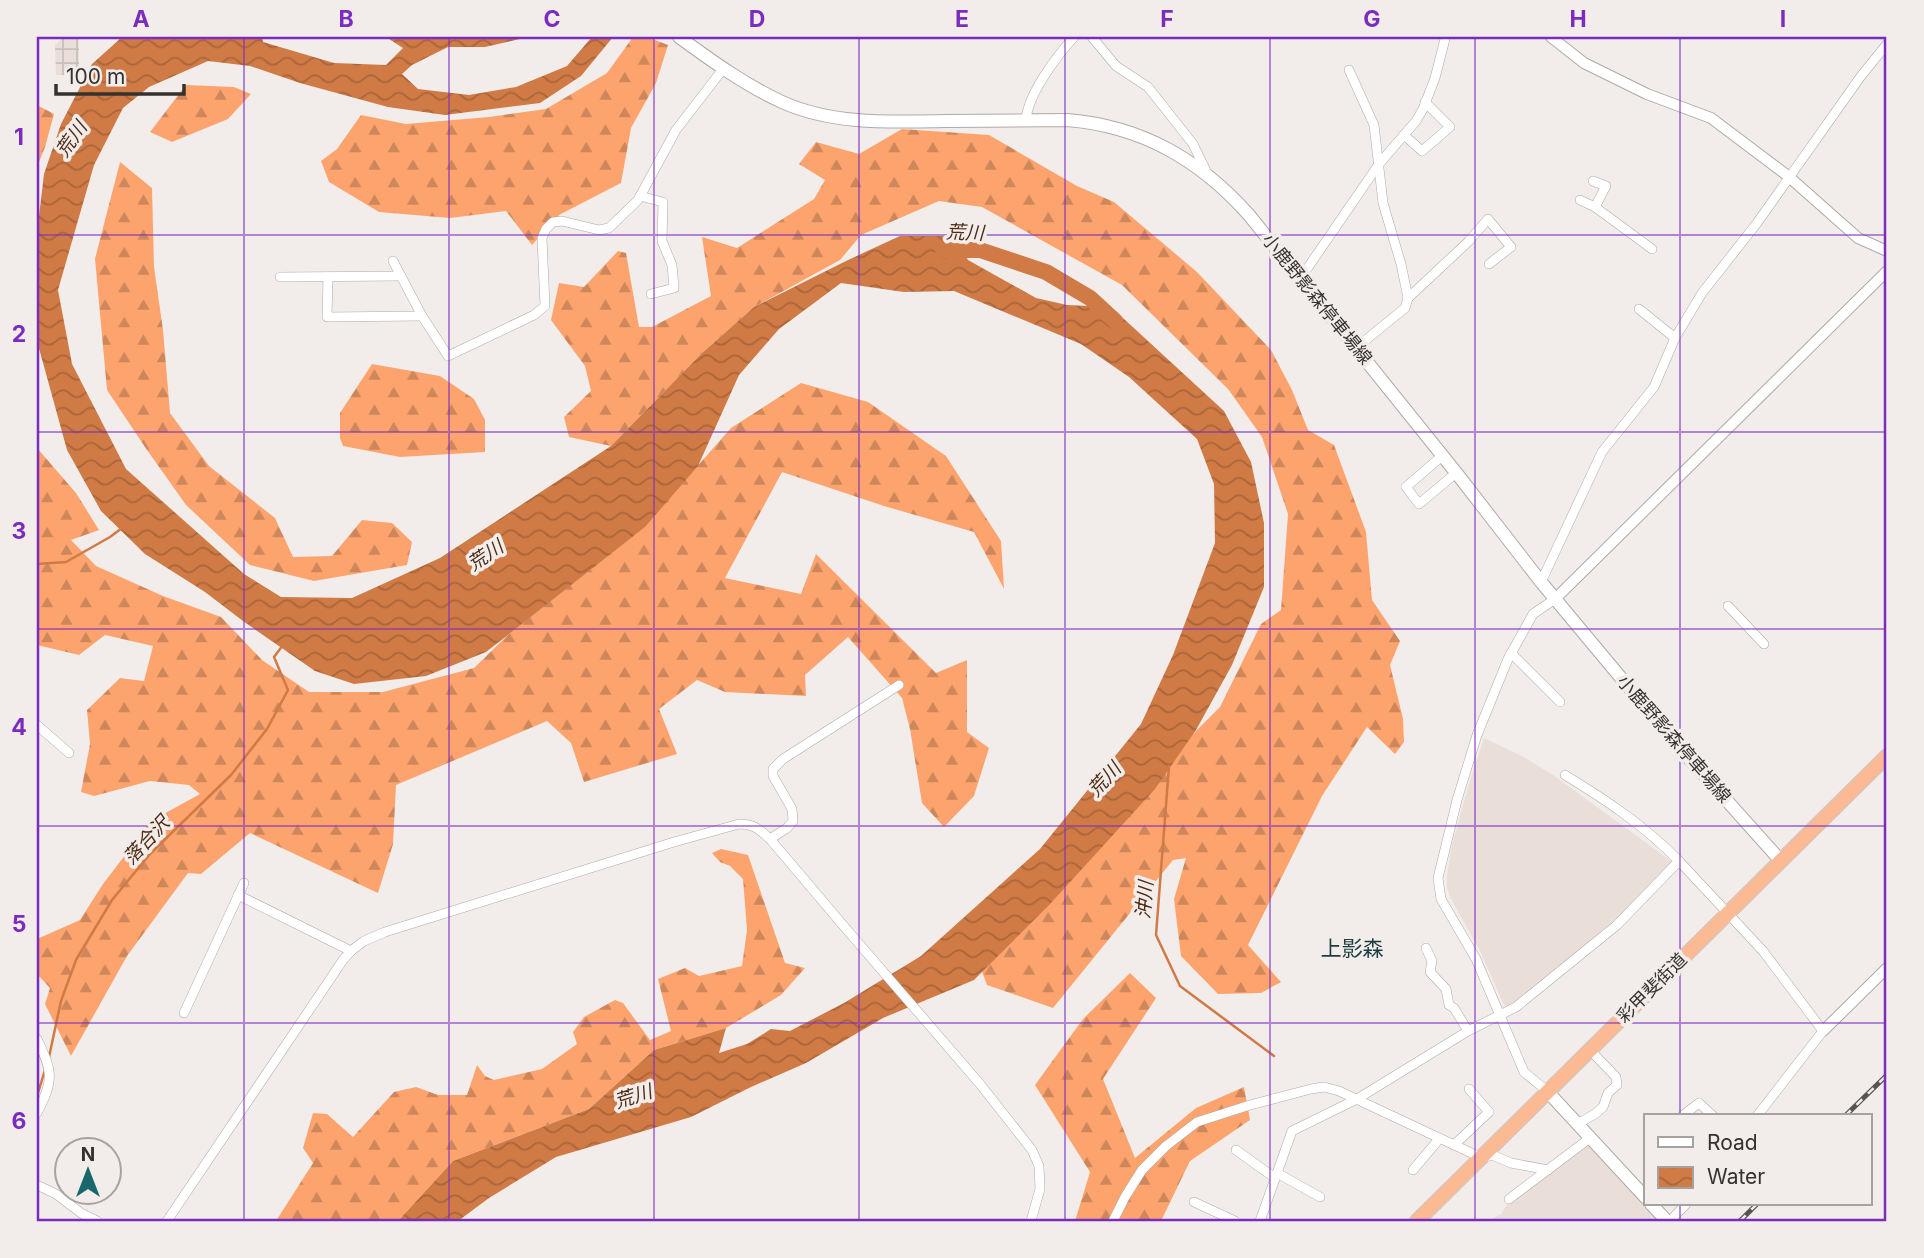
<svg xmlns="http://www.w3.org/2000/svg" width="1924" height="1258" viewBox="0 0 1924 1258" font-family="Inter,'Noto Sans JP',sans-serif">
  <defs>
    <pattern id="industrial-grid" width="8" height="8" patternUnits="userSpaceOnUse" patternTransform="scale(1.75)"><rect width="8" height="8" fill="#eaded8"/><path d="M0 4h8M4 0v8" fill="none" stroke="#c9bfba"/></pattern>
    <pattern id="forest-firs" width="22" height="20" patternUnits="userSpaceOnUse" patternTransform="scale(1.75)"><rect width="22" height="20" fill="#fda46e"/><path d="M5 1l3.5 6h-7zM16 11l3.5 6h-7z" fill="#ce865b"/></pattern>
    <pattern id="water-waves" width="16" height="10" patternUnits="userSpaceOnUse" patternTransform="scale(1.75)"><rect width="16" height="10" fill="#d07a45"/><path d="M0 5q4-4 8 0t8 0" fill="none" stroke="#aa653a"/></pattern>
  </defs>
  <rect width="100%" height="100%" fill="#f2edea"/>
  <g fill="#eaded8">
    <polygon points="1484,738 1524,757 1556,777 1671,861 1671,864 1640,897 1523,1000 1508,1008 1504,1005 1480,951 1450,897 1447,887 1447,876 1452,845 1469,784"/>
    <polygon points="1587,1143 1658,1217 1658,1221 1489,1221 1501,1214 1511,1199"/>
  </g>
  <polygon fill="url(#industrial-grid)" points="64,37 79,37 79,75 56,75 55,45"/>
  <g fill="url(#forest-firs)">
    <polygon points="633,37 647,37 668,45 656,83 631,128 621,183 559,215 532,245 506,211 450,218 379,212 329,182 321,161 337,149 361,115 406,124 489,117 546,109 607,73"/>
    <polygon points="186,85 234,87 251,94 228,119 172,142 150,132"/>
    <polygon points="37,105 54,114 45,147 37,167"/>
    <polygon points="902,129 989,135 1077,186 1114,202 1197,272 1271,350 1292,390 1308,430 1334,445 1366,532 1372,600 1400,641 1390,665 1403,719 1404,742 1395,754 1367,727 1322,796 1248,945 1281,982 1261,993 1218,994 1181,956 1174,899 1186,858 1173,860 1053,1008 987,985 978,961 1102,825 1220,707 1261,624 1281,610 1288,514 1262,437 1228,389 1122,285 982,207 939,201 861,235 840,260 754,307 701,354 611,446 569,437 564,417 591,391 585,366 551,320 559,283 584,287 618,251 626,253 639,327 652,327 711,296 702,237 737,248 814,199 825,180 799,164 816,142 859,154"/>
    <polygon points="120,162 152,188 154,267 163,330 170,413 209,466 275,518 293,557 332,556 362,520 392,523 412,542 407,565 314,581 250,565 186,505 147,450 107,390 95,259"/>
    <polygon points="372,364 440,376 474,399 485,420 485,452 400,457 343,446 340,438 340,413"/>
    <polygon points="801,383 868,402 946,456 1001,541 1004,589 974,532 884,506 782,472 725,578 801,594 816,554 936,673 967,660 967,732 989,748 974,796 944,827 922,803 910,729 902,698 848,637 805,675 806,696 725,692 697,680 659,709 677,754 584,782 571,743 547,721 396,785 393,844 378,893 250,833 201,874 188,873 127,956 71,1056 45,1004 50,988 37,974 37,939 80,920 103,884 151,821 200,794 189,785 150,781 94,796 81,792 90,744 87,710 120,678 144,681 153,646 105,635 79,655 37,645 37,448 76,493 99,530 71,540 96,566 163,596 221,617 262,660 309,692 383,692 474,668 512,631 642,529 731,428"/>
    <polygon points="721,849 748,855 785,963 805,968 781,995 726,1028 654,1050 589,1109 453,1161 398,1221 276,1221 313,1163 303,1148 313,1113 327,1114 353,1137 394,1092 416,1087 438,1095 467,1095 477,1065 485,1076 494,1080 542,1069 577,1044 573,1032 584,1017 615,1000 623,1003 650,1040 671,1031 658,979 685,968 699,976 742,966 747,930 743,879 730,866 720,862 712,853"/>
    <polygon points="1130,973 1156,998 1103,1079 1135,1158 1196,1108 1244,1087 1250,1120 1190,1161 1161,1221 1075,1221 1090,1172 1035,1085 1083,1019"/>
  </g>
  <path fill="url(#water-waves)" fill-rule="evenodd" d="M122 37H262L263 42 334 63 386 65 403 48 386 37H613L581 76 540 103 445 115 388 107 300 83 250 66 208 61 149 87 123 108 94 165 58 290 72 364 126 469 244 574 281 597 352 598 440 558 611 446 701 354 754 307 848 260 900 236H955L968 260 1036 298 1067 305 1111 307 1224 411 1251 462 1264 523V587L1232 665 1196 730 1155 789 1050 904 974 980 883 1018 806 1063 751 1087 691 1117 556 1157 489 1198 458 1221H398L453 1161 589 1109 654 1050 726 1028 719 1053 747 1044 771 1029 790 1031 844 1003 921 956 1040 849 1141 724 1173 655 1215 543 1214 484 1197 439 1129 377 1081 344 954 291 904 292 841 283 779 329 739 375 698 466 645 527 486 652 426 676 354 684 315 671 243 621 205 592 145 554 101 511 67 450 37 341V233L44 174 61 124 92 64ZM528 37 591 38 567 66 516 87 469 95 418 89 402 74 412 65 448 47H485Z"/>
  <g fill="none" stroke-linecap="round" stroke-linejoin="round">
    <g stroke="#d07a45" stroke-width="2.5">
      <polyline points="37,564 66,562 110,537 122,528"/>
      <polyline points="1169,766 1156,935 1180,986 1274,1056"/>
      <polyline points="49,1057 61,1001 76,960 112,900 150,854 231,775 267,729 288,690 274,657 283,645"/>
      <polyline points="37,1096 45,1070"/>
    </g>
    <polyline stroke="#d07a45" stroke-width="16" points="943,250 980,250 1046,272 1090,298 1115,321"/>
    <g stroke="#aeaaa7" stroke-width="10">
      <g id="minor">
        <polyline points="1092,37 1116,66 1148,87 1193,144 1207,173"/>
        <polyline points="1349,70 1374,125 1383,203 1401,264 1408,298 1405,308 1356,348"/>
        <path d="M1026 120C1028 94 1056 57 1074 37"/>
        <polyline points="1404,135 1422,151 1450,127 1425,102"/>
        <polyline points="1593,181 1606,186 1595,207"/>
        <polyline points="640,196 663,202 662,241 672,265 674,288 651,294"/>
        <polyline points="1580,200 1595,207 1652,249"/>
        <polyline points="393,261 422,316 448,356 534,315 545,306 542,238 546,229 553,222 562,221 599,230 609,228 638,200 676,130 723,69"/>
        <polyline points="280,277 401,276"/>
        <polyline points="328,277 327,317 422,316"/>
        <polyline points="1300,279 1379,164 1416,121 1423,109 1435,78 1445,39"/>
        <polyline points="1408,298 1468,242 1488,219 1511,247 1489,264"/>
        <polyline points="1639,309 1675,338"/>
        <polyline points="1442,456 1406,487 1419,504 1456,473"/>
        <polyline points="1541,582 1602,452 1654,387 1675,338 1702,293 1757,223 1861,76 1887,44"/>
        <polyline points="1728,606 1764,644"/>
        <polyline points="1511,653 1560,702"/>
        <polyline points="37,725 69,753"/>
        <path d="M1565 775C1606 800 1645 826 1679 861"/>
        <polyline points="770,839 787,828 793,821 792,809 773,776 773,769 783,759 899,685"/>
        <polyline points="238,895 351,951"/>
        <polyline points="1426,948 1432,961 1430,972 1446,989 1449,1005 1454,1008 1468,1031"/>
        <polyline points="184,1013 244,883"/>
        <path d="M37 1039C53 1072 54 1080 37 1113"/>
        <polyline points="1547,1091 1524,1072 1476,959 1441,899 1438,878 1457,800 1477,735 1508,659 1533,614 1555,599"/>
        <polyline points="1682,1116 1699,1103 1713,1116"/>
        <polyline points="1577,1124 1595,1114 1603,1107 1608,1093 1617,1085 1616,1077 1589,1049"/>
        <polyline points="1454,1145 1489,1112 1469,1089"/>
        <polyline points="1236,1150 1275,1178"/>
        <polyline points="1413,1170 1440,1138"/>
        <polyline points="1277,1173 1320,1197"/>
        <polyline points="37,1185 56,1194 81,1213 97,1221"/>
        <polyline points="1509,1199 1590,1138"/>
        <polyline points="1194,1202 1235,1221"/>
        <path d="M167 1221 343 960 351 951 364 941 385 932 674 842 739 824C754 824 759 829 770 839L842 924 980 1084 1032 1150 1039 1166 1040 1189 1031 1221"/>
        <polyline points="1113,1221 1125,1197 1142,1170 1166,1146 1197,1122 1250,1105 1311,1089 1324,1087 1339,1091 1482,1158 1492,1155 1511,1163 1548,1170"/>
        <polyline points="1260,1221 1292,1131 1357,1099 1468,1031 1516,1007 1617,925 1679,861 1763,951 1823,1031 1757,1116"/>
        <polyline points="1670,1221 1686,1204"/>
      </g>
    </g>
    <g stroke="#aeaaa7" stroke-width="12">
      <g id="tertiary">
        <polyline points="1551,37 1584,63 1647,94 1711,118 1788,176 1858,238 1887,251"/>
        <polyline points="1555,599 1887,271"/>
        <polyline points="1823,1031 1887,968"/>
      </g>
    </g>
    <g stroke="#aeaaa7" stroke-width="14">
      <g id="secondary">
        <path d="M679 37C712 61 745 85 782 102 833 125 891 122 945 121 986 121 1027 120 1067 120 1142 126 1200 160 1249 215L1458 475 1541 582 1677 745 1781 861"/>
        <polyline points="1547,1091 1646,1198"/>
        <polyline points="1651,1204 1667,1221"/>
      </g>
    </g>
    <g stroke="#cacac9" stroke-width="16">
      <polyline id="trunk" points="1417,1221 1887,756"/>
    </g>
    <use href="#minor" stroke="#fff" stroke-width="9"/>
    <use href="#tertiary" stroke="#fff" stroke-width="10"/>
    <use href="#secondary" stroke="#fff" stroke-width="12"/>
    <use href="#trunk" stroke="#fbba94" stroke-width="14"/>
    <g stroke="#575553" stroke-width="5">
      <g id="rail">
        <polyline points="1845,1116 1887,1075"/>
        <polyline points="1740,1221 1757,1204"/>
      </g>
    </g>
    <use href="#rail" stroke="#f2edea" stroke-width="2.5" stroke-dasharray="8" stroke-linecap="butt"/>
  </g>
  <path fill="none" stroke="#7b2cbf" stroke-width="2" stroke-opacity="0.55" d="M244 37V1221M449 37V1221M654 37V1221M859 37V1221M1065 37V1221M1270 37V1221M1475 37V1221M1680 37V1116M37 235H1887M37 432H1887M37 629H1887M37 826H1887M37 1023H1887M1680 1204V1221"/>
  <g text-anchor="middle" stroke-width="7" stroke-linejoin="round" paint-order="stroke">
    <g font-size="18" fill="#343231" stroke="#f2edea">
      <text transform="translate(1317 299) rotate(51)" y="6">小鹿野影森停車場線</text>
      <text transform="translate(1674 739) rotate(49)" y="6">小鹿野影森停車場線</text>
      <text transform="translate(1652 988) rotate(-45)" y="6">彩甲斐街道</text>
    </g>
    <g font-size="19" font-style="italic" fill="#4f2b15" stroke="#f2edea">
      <text transform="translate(71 139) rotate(-55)" y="7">荒川</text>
      <text transform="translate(965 232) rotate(2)" y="7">荒川</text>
      <text transform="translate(485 555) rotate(-34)" y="7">荒川</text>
      <text transform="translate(1104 779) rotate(-48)" y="7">荒川</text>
      <text transform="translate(146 840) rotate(-47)" y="7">落合沢</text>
      <text transform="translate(1144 900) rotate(-85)" y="7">沖川</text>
      <text transform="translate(633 1096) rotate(-18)" y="7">荒川</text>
    </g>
    <g font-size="21" fill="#1b3d40" stroke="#f2edea">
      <text x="1352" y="956">上影森</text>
    </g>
  </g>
  <rect width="1924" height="1258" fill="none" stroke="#f2edea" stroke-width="77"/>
  <rect x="1644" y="1114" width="228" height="91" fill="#f2edea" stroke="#a6a2a0" stroke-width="2"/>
  <rect x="1658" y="1137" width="35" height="10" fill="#ffffff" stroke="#a6a2a0" stroke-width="2"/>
  <text x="1707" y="1150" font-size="21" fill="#343231">Road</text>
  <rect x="1658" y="1167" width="35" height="21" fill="url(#water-waves)" stroke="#a6a2a0" stroke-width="2"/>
  <text x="1707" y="1184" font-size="21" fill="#343231">Water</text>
  <g transform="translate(88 1171)"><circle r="33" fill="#f2edea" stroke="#a6a2a0" stroke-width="2"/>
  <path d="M0-5L12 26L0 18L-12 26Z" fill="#19676b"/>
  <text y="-10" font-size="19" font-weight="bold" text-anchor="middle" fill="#343231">N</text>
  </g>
  <path d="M56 84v10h128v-10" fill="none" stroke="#343231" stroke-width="3.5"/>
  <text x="66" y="84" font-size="21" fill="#343231" stroke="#f2edea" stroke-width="5" paint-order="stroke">100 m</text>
  <rect x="38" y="38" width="1847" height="1182" fill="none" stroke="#7b2cbf" stroke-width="2.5"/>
  <g font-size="23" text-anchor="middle" font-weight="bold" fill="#7b2cbf">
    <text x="141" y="27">A</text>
    <text x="346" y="27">B</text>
    <text x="552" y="27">C</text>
    <text x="757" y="27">D</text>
    <text x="962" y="27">E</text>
    <text x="1167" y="27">F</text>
    <text x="1372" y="27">G</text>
    <text x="1578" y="27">H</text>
    <text x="1783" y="27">I</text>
    <text x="19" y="145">1</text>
    <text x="19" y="342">2</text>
    <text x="19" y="539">3</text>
    <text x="19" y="735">4</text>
    <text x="19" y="932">5</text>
    <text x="19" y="1129">6</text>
  </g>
</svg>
